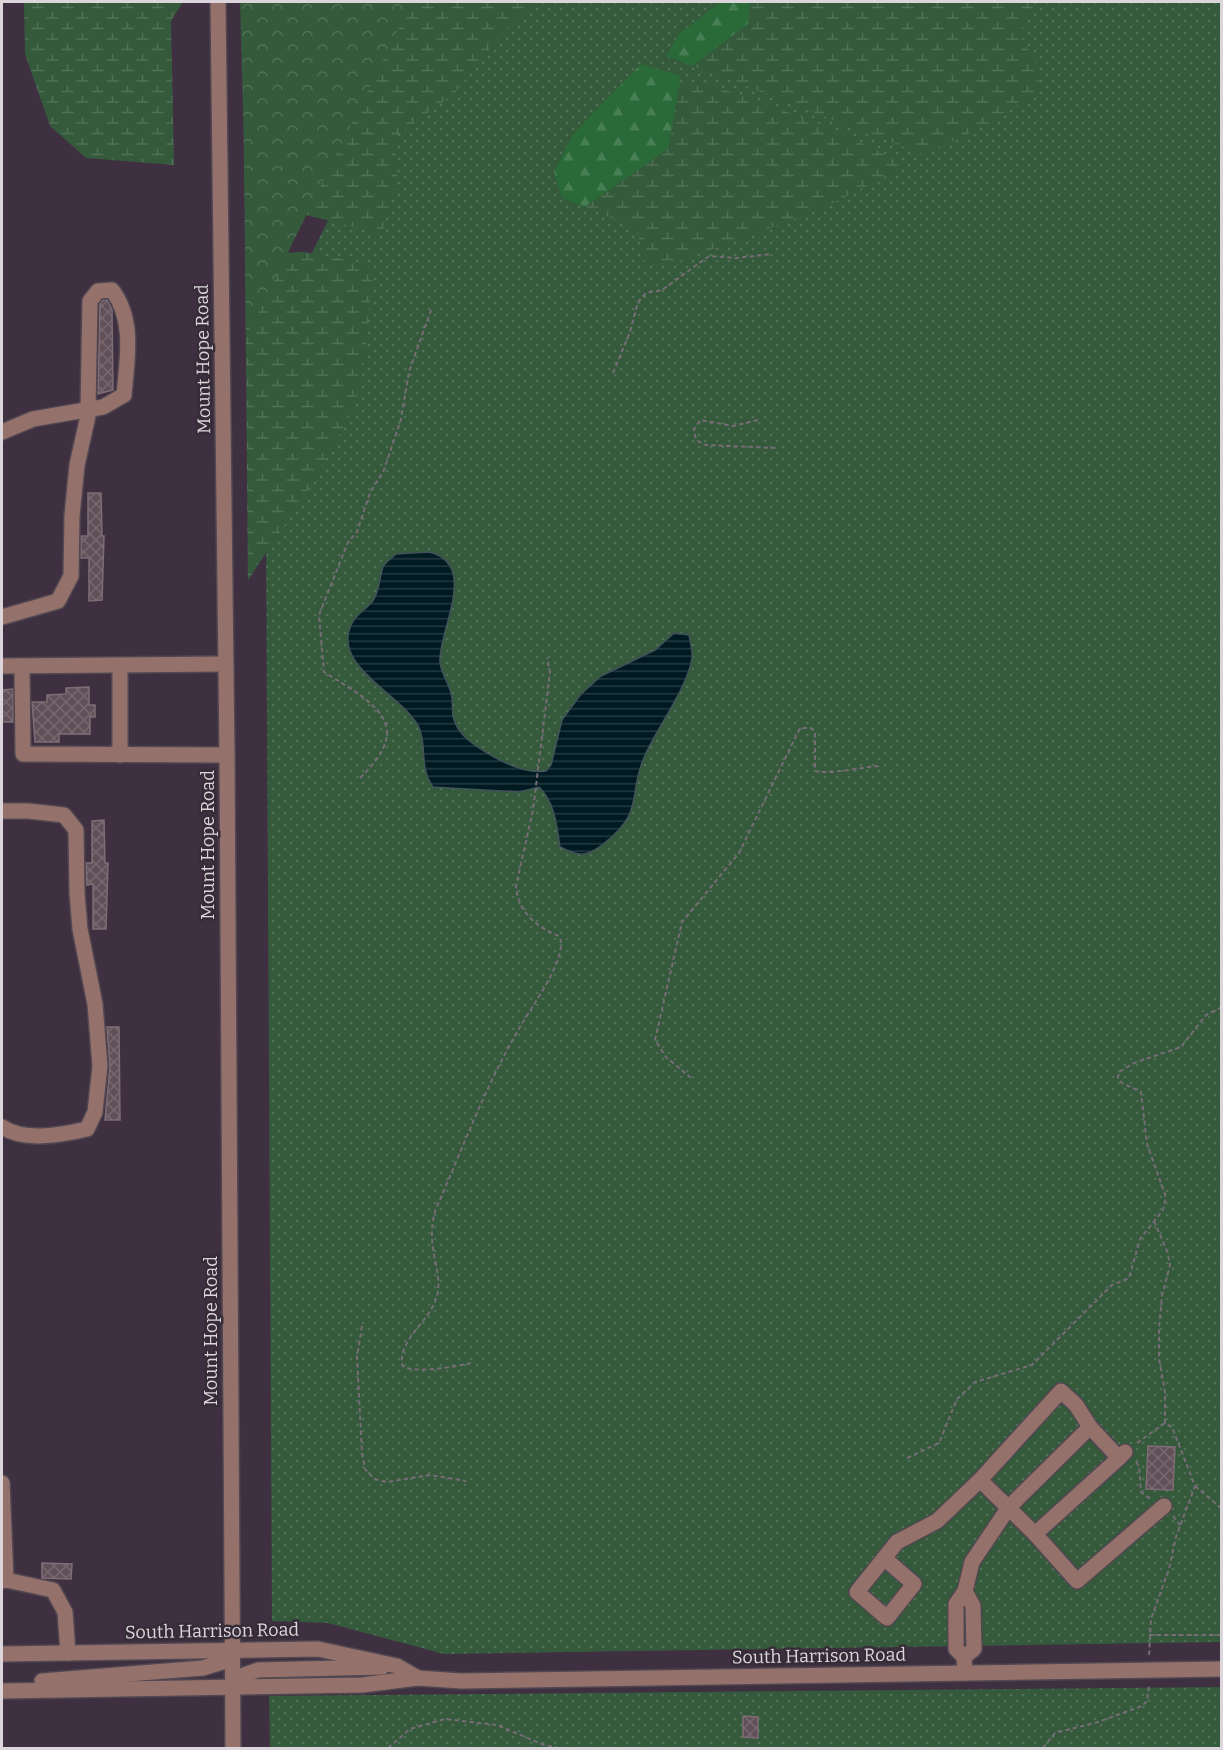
<svg xmlns="http://www.w3.org/2000/svg" width="1223" height="1750" viewBox="0 0 1223 1750" font-family="Bitter,serif">
  <defs>
    <pattern id="grass-dots" width="8" height="8" patternUnits="userSpaceOnUse" patternTransform="scale(1.5)"><rect width="8" height="8" fill="#34593b"/><path d="M2 2h.1M6 6h.1" fill="none" stroke="#517057" stroke-width="1.8" stroke-linecap="round"/></pattern>
    <pattern id="forest-firs" width="22" height="20" patternUnits="userSpaceOnUse" patternTransform="scale(1.5)"><rect width="22" height="20" fill="#2a6938"/><path d="M5 1l3.5 6h-7zM16 11l3.5 6h-7z" fill="#487e54"/></pattern>
    <pattern id="wetland-marsh" width="20" height="14" patternUnits="userSpaceOnUse" patternTransform="scale(1.5)"><rect width="20" height="14" fill="#34593b"/><path d="M1 5h8M5 5V1M11 12h8M15 12V8" fill="none" stroke="#517057"/></pattern>
    <pattern id="park-crowns" width="20" height="18" patternUnits="userSpaceOnUse" patternTransform="scale(1.5)"><rect width="20" height="18" fill="#34593b"/><path d="M2 6a3 3 0 1 1 6 0M12 15a3 3 0 1 1 6 0" fill="none" stroke="#517057"/></pattern>
    <pattern id="water-rules" width="6" height="5" patternUnits="userSpaceOnUse" patternTransform="scale(1.5)"><rect width="6" height="5" fill="#001a22"/><path d="M0 2.5h6" fill="none" stroke="#253a42"/></pattern>
    <pattern id="building-cross-hatch" width="8" height="8" patternUnits="userSpaceOnUse" patternTransform="scale(1.5)"><rect width="8" height="8" fill="#615058"/><path d="M0 0l8 8M0 8l8-8" fill="none" stroke="#77686f"/></pattern>
  </defs>
  <rect width="100%" height="100%" fill="#362c37"/>
  <rect fill="#3f3041" x="2" y="2" width="1219" height="1746"/>
  <g fill="url(#grass-dots)">
    <polygon points="437,2 1221,2 1221,1642 444,1654 328,1623 272,1621 265,347"/>
    <polygon points="1221,1687 1221,1748 270,1748 269,1696"/>
  </g>
  <g fill="url(#forest-firs)">
    <polygon points="720,2 750,2 748,24 693,66 666,56 679,34"/>
    <polygon points="641,64 681,76 668,149 585,207 562,198 554,172 573,134"/>
  </g>
  <g fill="url(#wetland-marsh)">
    <polygon points="24,2 183,2 171,21 174,165 86,158 50,126 25,54"/>
    <polygon points="240,2 538,2 506,28 455,93 395,137 397,176 382,234 278,208 254,191 243,111"/>
    <path d="M750 2H1035L1020 36 1041 72 1038 90C1000 120 966 136 922 154L693 66 748 24Z"/>
    <polygon points="709,84 826,126 908,165 819,210 680,261 646,265 636,228 585,207 668,149 681,86"/>
    <polygon points="305,252 374,265 363,371 355,407 309,488 248,580 245,254"/>
  </g>
  <polygon fill="url(#park-crowns)" points="242,2 412,2 246,337"/>
  <path fill="url(#water-rules)" stroke="#42525a" stroke-width="1.5" d="M429 552C480 564 438 631 440 662 441 673 448 682 451 693 453 700 452 708 453 716 457 736 477 747 494 757 509 765 528 774 546 771L551 765 562 720 581 694 601 676 655 650 674 633 689 635C690 642 693 651 692 658 688 686 658 727 646 753 626 795 647 811 602 845 585 858 578 856 560 847 557 827 555 802 539 787L519 792 433 787C419 767 427 751 420 730 408 697 331 668 351 625 356 614 365 610 372 602 380 592 379 578 383 567 385 562 392 558 396 554Z"/>
  <g fill="url(#building-cross-hatch)" stroke="#7f6d76" stroke-width="1.5">
    <polygon points="103,300 107,300 112,310 113,390 98,394 100,304"/>
    <polygon points="88,493 101,493 102,536 104,536 102,600 89,601 89,558 81,558 81,536 88,536"/>
    <polygon points="89,687 89,705 95,705 95,717 90,717 90,734 59,734 59,742 35,742 32,702 47,702 47,695 66,694 66,688"/>
    <polygon points="13,689 13,722 2,722 2,690"/>
    <polygon points="104,820 105,863 108,863 106,929 93,929 93,884 87,885 86,863 92,863 92,821"/>
    <polygon points="107,1027 119,1027 120,1120 105,1120 110,1067"/>
    <polygon points="1148,1446 1175,1447 1173,1490 1146,1489"/>
    <polygon points="42,1563 72,1564 71,1579 42,1578"/>
    <polygon points="743,1716 758,1717 758,1738 743,1737"/>
  </g>
  <g fill="none" stroke-linecap="round" stroke-linejoin="round">
    <g stroke="#514751" stroke-width="18">
      <g id="minor">
        <polyline points="218,2 227,755 233,1748"/>
        <path d="M2 432 33 419 103 407 124 395C127 360 135 320 112 290L98 291 90 301 88 410V416L77 465 72 516 71 576 58 601 2 617"/>
        <polyline points="2,666 226,664"/>
        <polyline points="22,666 23,754 227,755"/>
        <polyline points="120,666 120,755"/>
        <path d="M2 811H28L64 815 76 830 77 893 80 929 95 1004 100 1066 95 1112 87 1129C61 1135 24 1142 2 1127"/>
        <polyline points="1119,1458 1035,1534 1077,1581 1164,1506"/>
        <polyline points="2,1483 6,1580 2,1581"/>
        <polyline points="1035,1534 980,1480 1061,1391 1076,1405 1090,1427"/>
        <polyline points="884,1558 914,1584 887,1618 857,1592 897,1542 937,1521 980,1480"/>
        <polyline points="6,1580 53,1590 65,1612 68,1653"/>
        <polyline points="2,1654 318,1649 397,1666 418,1678"/>
        <polyline points="964,1657 974,1649 973,1606 965,1591"/>
        <polyline points="965,1673 964,1657 956,1649 956,1604 965,1591 972,1562 1009,1507 1090,1427 1119,1458 1125,1452"/>
        <polyline points="233,1679 258,1670 382,1667"/>
        <polyline points="42,1681 203,1668 232,1659"/>
        <polyline points="2,1691 362,1685 418,1678 461,1681 1222,1669"/>
      </g>
    </g>
    <g stroke="#766d77" stroke-width="2" stroke-dasharray="4.5 3" stroke-linecap="butt">
      <polyline points="613,373 630,332 638,302 646,293 662,290 709,256 736,258 772,254"/>
      <polyline points="758,420 733,426 700,420 694,430 696,440 705,445 776,448"/>
      <path d="M360 778C417 723 373 703 324 672L319 615 348 542 357 532 370 493 384 470 401 419 409 372 431 310"/>
      <path d="M691 1078 666 1057 655 1040 682 922 739 853 800 728H811L815 733V771C827 775 863 767 879 766"/>
      <polyline points="1154,1221 1167,1251 1170,1265 1162,1296 1159,1329 1159,1358 1165,1392 1165,1423"/>
      <polyline points="362,1326 357,1357 362,1453 365,1469 374,1479 387,1482 430,1475 466,1481"/>
      <path d="M471 1363C458 1366 411 1375 402 1365 399 1339 428 1323 436 1299 442 1283 435 1265 433 1248 431 1235 432 1223 435 1211 463 1148 487 1081 523 1022 533 1005 570 954 559 936 536 927 518 912 516 886L533 810 550 672 547 658"/>
      <polyline points="1137,1443 1165,1423 1172,1427 1195,1486 1176,1537 1169,1569 1151,1619 1149,1656"/>
      <polyline points="907,1458 939,1443 957,1399 975,1382 1032,1365 1112,1285 1129,1278 1140,1239 1163,1210 1166,1197 1147,1144 1141,1092 1122,1083 1118,1078 1119,1072 1134,1063 1181,1047 1206,1015 1222,1007"/>
      <polyline points="1136,1462 1139,1466 1141,1492 1150,1499"/>
      <polyline points="1195,1486 1222,1509"/>
      <polyline points="1173,1516 1180,1525"/>
      <polyline points="1149,1635 1222,1635"/>
      <polyline points="388,1748 410,1729 445,1719 497,1725 544,1745 559,1748"/>
      <polyline points="1043,1748 1055,1733 1098,1722 1142,1706 1147,1701 1149,1685"/>
    </g>
    <use href="#minor" stroke="#94726b" stroke-width="15"/>
  </g>
  <g text-anchor="middle" stroke-width="5" stroke-linejoin="round" paint-order="stroke">
    <g font-size="18" fill="#dcd5dc" stroke="#362c37">
      <text transform="translate(203 359) rotate(-91)" y="6">Mount Hope Road</text>
      <text transform="translate(208 845) rotate(-90)" y="6">Mount Hope Road</text>
      <text transform="translate(211 1331) rotate(-90)" y="6">Mount Hope Road</text>
      <text transform="translate(212 1631) rotate(-1)" y="6">South Harrison Road</text>
      <text transform="translate(819 1656) rotate(-1)" y="6">South Harrison Road</text>
    </g>
  </g>
  <rect width="1223" height="1750" fill="none" stroke="#dcd5dc" stroke-width="6"/>
</svg>
